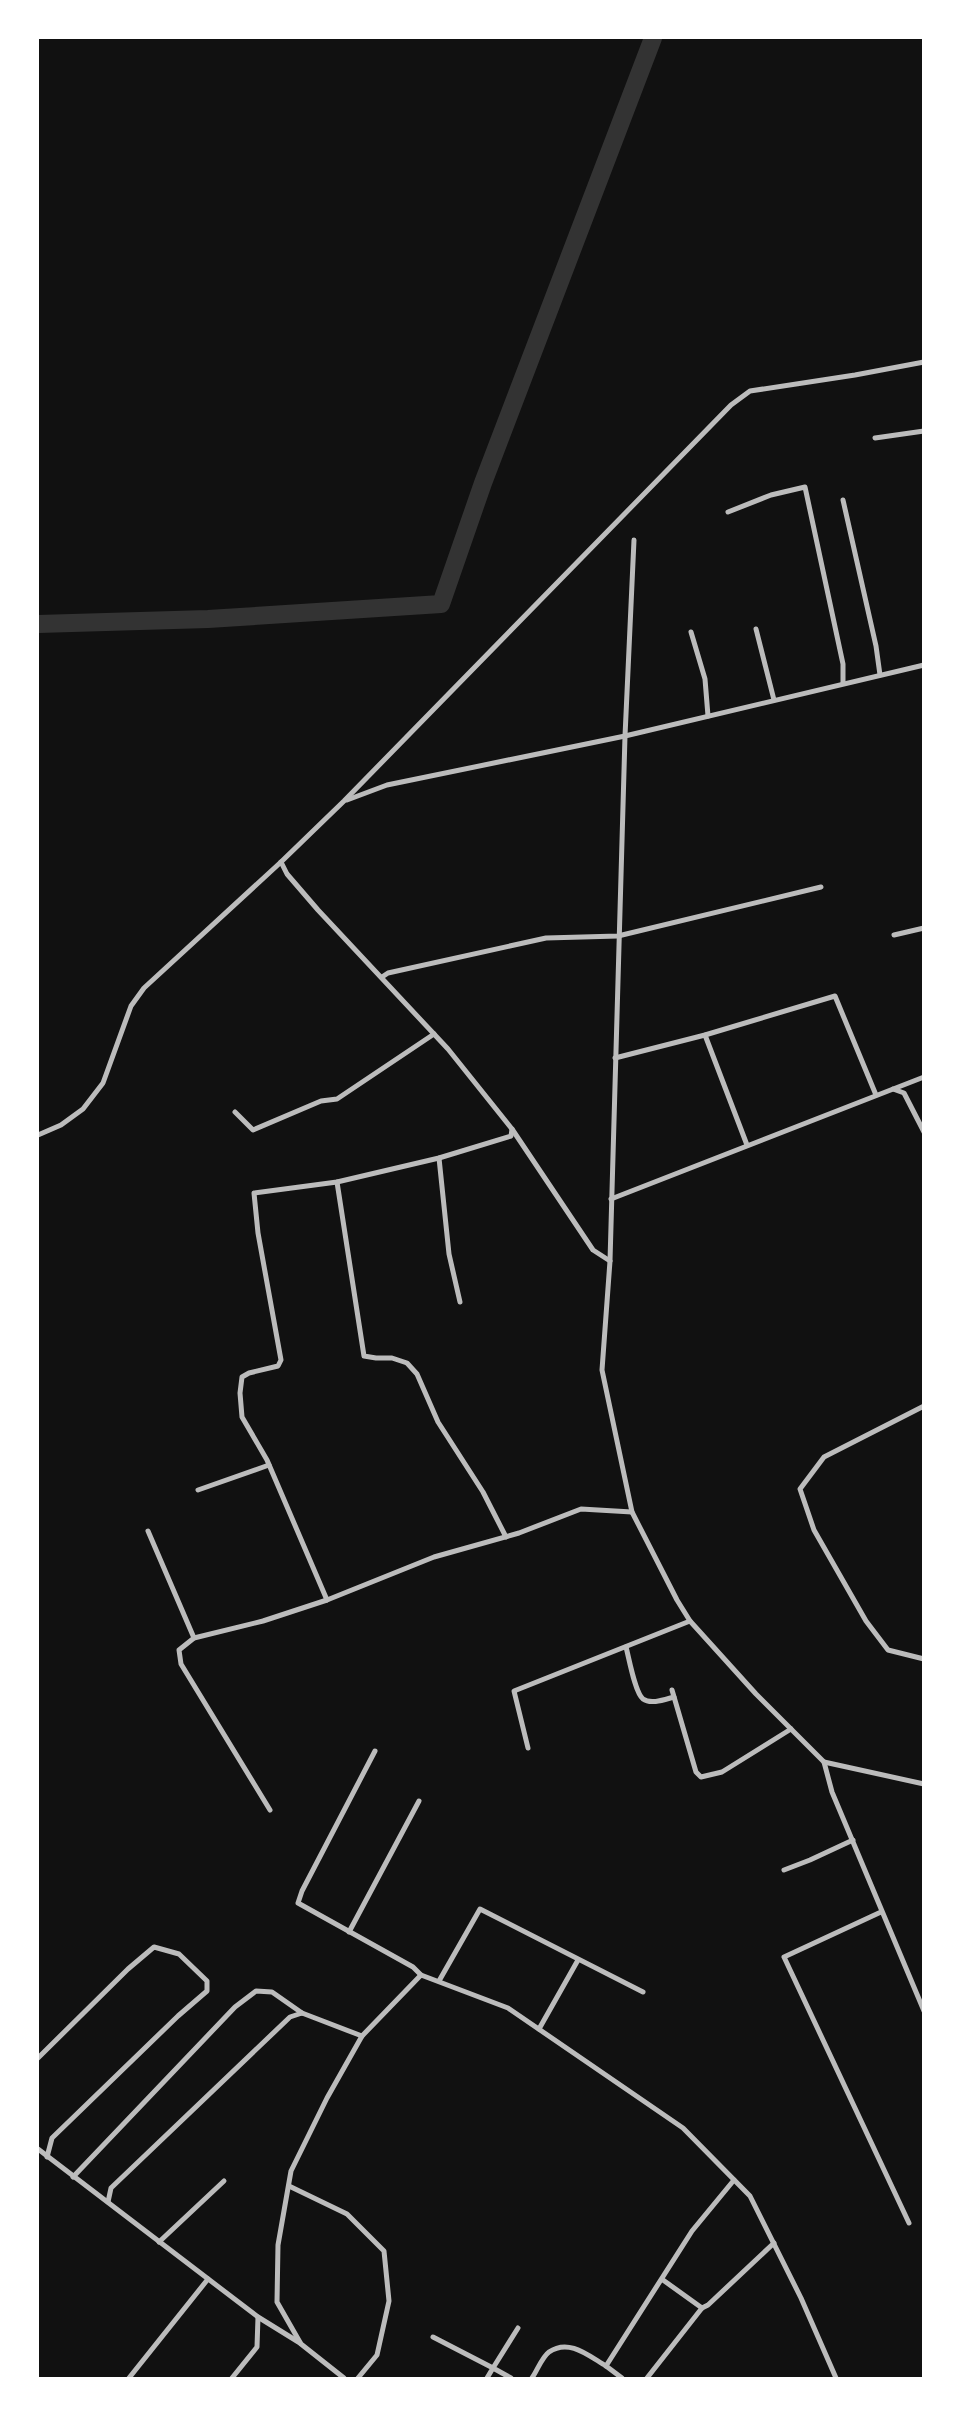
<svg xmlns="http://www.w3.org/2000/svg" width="961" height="2416" viewBox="0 0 961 2416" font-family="'Source Sans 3',sans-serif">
  <rect width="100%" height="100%" fill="#111"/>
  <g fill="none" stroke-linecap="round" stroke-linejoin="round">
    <polyline stroke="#333" stroke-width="18" points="38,624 208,619 441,604 483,483 653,38"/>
    <g stroke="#bcbcbc" stroke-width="5">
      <polyline points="875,438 924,431"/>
      <polyline points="843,500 876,646 880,675"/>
      <polyline points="728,512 771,495 805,487 843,664 843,683"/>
      <polyline points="634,540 625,736 610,1261 602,1370 632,1512 677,1600 690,1621 756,1694 824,1762 832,1792 924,2011"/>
      <polyline points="756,629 774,700"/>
      <polyline points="691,632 705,679 708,716"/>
      <polyline points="347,800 387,785 625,736 924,665"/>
      <polyline points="281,862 287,874 318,910 448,1049 512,1129 593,1250 610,1261"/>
      <polyline points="894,935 924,928"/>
      <polyline points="382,977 388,973 546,938 618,936 821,887"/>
      <polyline points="705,1035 747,1145"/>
      <polyline points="615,1058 705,1035 835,996 876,1095"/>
      <polyline points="893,1089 904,1093 924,1132"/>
      <polyline points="235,1112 253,1130 321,1101 337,1099 434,1034"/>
      <polyline points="38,1135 61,1125 83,1109 103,1083 131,1006 144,988 281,862 344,801 731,405 750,391 855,375 924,362"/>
      <polyline points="439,1158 449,1254 460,1302"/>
      <polyline points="337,1182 364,1356 376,1358 392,1358 407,1363 417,1374 438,1422 483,1492 506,1537"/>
      <polyline points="611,1199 924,1077"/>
      <polyline points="924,1406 824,1457 800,1489 814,1530 866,1621 888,1650 924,1659"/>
      <polyline points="198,1490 269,1465"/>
      <polyline points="148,1531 194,1638"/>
      <polyline points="327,1600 267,1460 242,1417 240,1393 242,1377 249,1373 278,1366 281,1360 258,1233 254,1193 337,1182 439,1158 511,1136 512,1129"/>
      <path d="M626 1647C629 1658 635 1693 643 1699 651 1705 666 1699 674 1697"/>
      <polyline points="672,1690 696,1772 701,1777 722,1772 791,1729"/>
      <polyline points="528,1748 514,1691 690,1621"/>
      <polyline points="375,1751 302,1891 298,1903 413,1967 421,1975"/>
      <polyline points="824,1762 924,1784"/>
      <polyline points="270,1810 181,1664 179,1650 194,1638 263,1621 327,1600 434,1557 519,1533 581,1509 632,1512"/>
      <polyline points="784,1870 810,1860 853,1840"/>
      <polyline points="881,1912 784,1957 909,2223"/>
      <polyline points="349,1932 419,1801"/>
      <polyline points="439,1981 480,1909 643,1992"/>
      <polyline points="539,2029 578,1960"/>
      <polyline points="38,2058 128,1969 154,1947 179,1954 207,1981 207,1991 178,2016 52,2138 47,2157"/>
      <polyline points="38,2149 258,2317 300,2343"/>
      <polyline points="73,2177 235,2007 256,1991 272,1992 302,2013"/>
      <polyline points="289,2186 347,2214 384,2251 389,2301 377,2355 358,2378"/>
      <polyline points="108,2202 111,2188 290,2017 302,2013 362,2036"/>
      <polyline points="159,2242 224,2181"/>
      <polyline points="663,2280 702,2308"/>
      <polyline points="433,2337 493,2368 487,2378"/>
      <polyline points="129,2378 208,2279"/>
      <polyline points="232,2378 257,2347 258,2317"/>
      <polyline points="344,2378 301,2344 277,2302 278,2245 291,2171 327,2098 362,2036 421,1975 508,2008 683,2128 750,2196 801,2298 836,2378"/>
      <polyline points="511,2378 493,2368 518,2328"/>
      <path d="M532 2378C537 2371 542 2357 549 2352 569 2338 589 2356 606 2366"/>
      <polyline points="622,2378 606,2366 692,2231 734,2180"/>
      <polyline points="647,2378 702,2308 708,2305 774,2243"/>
    </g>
  </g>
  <rect width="961" height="2416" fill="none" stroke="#ffffff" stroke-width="78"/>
</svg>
